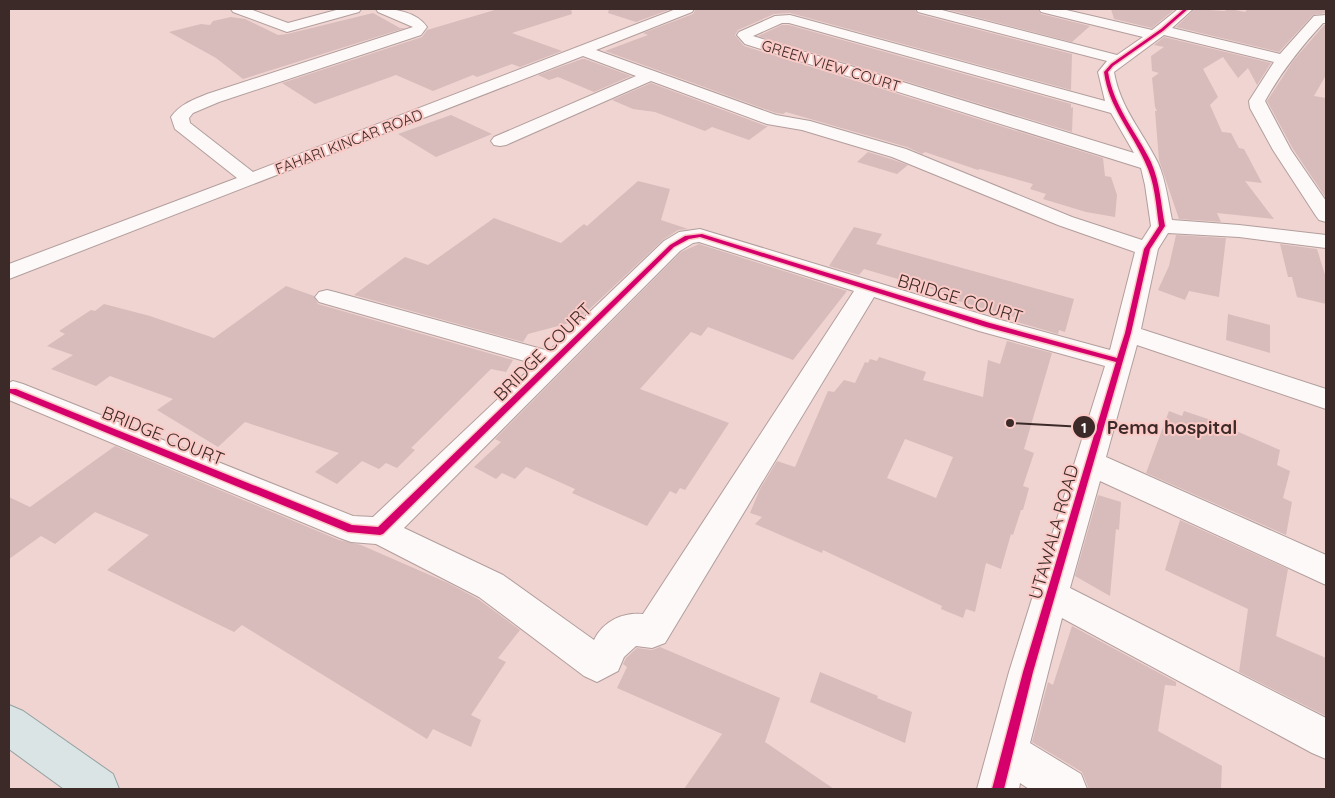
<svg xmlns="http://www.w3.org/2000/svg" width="1335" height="798" viewBox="0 0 1335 798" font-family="Quicksand,sans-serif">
  <rect width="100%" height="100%" fill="#efd4d2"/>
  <g fill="#d7bcbb" fill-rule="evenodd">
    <polygon points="498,9 571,9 572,14 512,33 562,51 520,67 512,64 477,77 473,75 433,91 396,75 315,104 282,83 422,37 427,30"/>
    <polygon points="609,9 671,9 636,22 608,13"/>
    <polygon points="696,9 914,9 918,14 1072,54 1071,90 790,13 774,14 738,30 735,35 744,46 1103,158 1105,176 1111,177 1117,195 1115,217 1086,212 1043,199 1046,194 1030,189 1033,184 980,169 978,170 925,152 922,154 907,147 786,112 783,114 776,113 605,51 648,35 643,33 693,14"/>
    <polygon points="945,9 1037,9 1041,14 1090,26 1072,42"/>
    <polygon points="1111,9 1175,9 1152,28 1114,19"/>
    <polygon points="1195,9 1224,11 1230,9 1245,12 1248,9 1326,9 1326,13 1313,15 1279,52 1176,27"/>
    <polygon points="373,13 400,28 405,28 243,79 216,58 169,32 201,24 210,25 213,21 231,17 245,19 278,35 287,34"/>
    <polygon points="782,25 789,25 1071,104 1071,108 1073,107 1072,132 758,36"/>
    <polygon points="1324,25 1326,25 1326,75 1314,96 1326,98 1326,198 1293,149 1267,101 1293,61"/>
    <polygon points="1164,37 1271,63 1257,85 1248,68 1238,78 1223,57 1203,69 1218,97 1210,105 1222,132 1231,133 1239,148 1244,149 1262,183 1245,181 1274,219 1217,213 1221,222 1179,219 1159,160 1155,111 1157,111 1155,107 1152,78 1159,73 1152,71 1151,56 1164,47 1154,45"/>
    <polygon points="582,59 585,59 631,76 594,92 558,77 549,80 538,75"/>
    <polygon points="651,83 766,126 768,126 749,140 712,127 705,131 655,112 633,109 612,100"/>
    <polygon points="451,115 492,134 436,157 398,134"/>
    <polygon points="868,152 891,159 908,165 897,174 857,162"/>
    <polygon points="638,181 670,189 661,220 688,229 678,230 663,240 577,321 528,334 523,342 354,295 405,257 428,265 494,218 561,243 579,228 584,224 587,226"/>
    <polygon points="854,227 882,234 876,244 1074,299 1065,332 1059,330 1058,334 1013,321 1014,317 951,299 952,295 864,269 859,275 829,266"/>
    <polygon points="1176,235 1226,238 1219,297 1189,291 1185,300 1158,290 1169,266"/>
    <polygon points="699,244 847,291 793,360 708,327 701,336 691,332 640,389 729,423 685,490 680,488 676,494 670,491 647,526 572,493 575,489 526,467 515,479 502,473 496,479 474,467 501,442 495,439 681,252"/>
    <polygon points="1280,244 1317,249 1326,278 1326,304 1297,297 1292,277 1288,277"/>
    <polygon points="286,286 314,296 318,304 513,360 506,372 491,369 411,448 415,450 397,468 386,463 379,469 362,461 337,484 315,472 339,453 245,422 218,447 157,410 173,399 110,376 96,386 51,369 73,355 47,346 65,334 59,331 91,310 95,311 104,304 150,316 214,338"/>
    <polygon points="1228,314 1270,325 1270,353 1226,340"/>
    <path d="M1007 341 1052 353 1024 449 1034 453 1023 486 1029 488 1023 510H1021L1013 535 1011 534 1001 569 986 563 975 612 966 609 963 618 941 609 942 606 823 550 822 553 755 524 762 517 750 513 760 489 777 461 795 467 828 391 834 392 844 380 855 383 865 362 868 363 870 359 877 361 879 357 926 372 923 380 983 397 988 360 1000 364ZM905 439 953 457 936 498 887 478Z"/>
    <polygon points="1169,411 1182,416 1184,411 1211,420 1280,450 1277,465 1290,471 1283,498 1292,502 1286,535 1146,473"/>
    <polygon points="115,446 339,540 361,545 448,583 478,599 520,630 498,658 506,662 471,715 481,720 471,747 433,729 427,739 242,625 234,632 107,570 149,535 95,512 55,544 41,536 9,559 9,497 30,507"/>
    <polygon points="1098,495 1121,502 1119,530 1116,529 1110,596 1075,576"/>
    <polygon points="1180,520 1288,569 1276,636 1326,658 1326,716 1239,672 1248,609 1165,570"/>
    <polygon points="1072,626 1176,682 1176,686 1165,685 1158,731 1222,766 1221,789 1089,789 1082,772 1032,742 1048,682 1053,685"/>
    <polygon points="660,647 780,698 765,742 834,789 684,789 722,734 617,688 627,667 623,664 626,658 637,648 652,650"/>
    <polygon points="820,672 878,696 877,698 912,712 905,743 810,702"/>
  </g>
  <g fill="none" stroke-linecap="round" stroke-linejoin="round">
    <g stroke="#b29e9c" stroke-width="2">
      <g id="minor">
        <polygon points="231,9 250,9 288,23 340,9 361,9 359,12 287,32 233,12"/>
        <path d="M376 9C393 8 417 12 427 27L421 35 219 102 193 113 189 118 190 123 253 172 676 9H694L692 12 596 50 776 115 810 121 906 149 1072 217 1142 240 1151 226 1145 185 1141 168 745 44 737 35 739 32 775 16 790 15 1105 101 1098 72 1107 61 918 12 916 9H938L1117 55 1143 37 1041 12 1039 9H1062L1152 30 1178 9H1193L1172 28 1280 54 1314 16 1326 15V23H1323C1301 47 1281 72 1265 101L1291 150 1326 201V222L1319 220 1316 216 1273 150 1250 108 1249 101 1274 62 1164 35 1114 72C1120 108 1143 132 1158 163 1166 181 1168 201 1172 220L1239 225 1326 235V248L1239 237 1168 233 1158 249 1141 329 1326 389V409L1137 345 1106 457 1326 555V585L1100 481 1070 588 1326 718V759L1312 753 1062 618 1030 743 1081 774 1087 789H1029L1020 783 1019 789H977L1009 672 1105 366 979 331 874 297 665 643 652 648 636 646 624 657 618 671 597 682 584 676 479 597 376 544 351 542 340 538 9 400V383L13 381 23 384 353 516 373 517 535 364 319 302 315 297 319 292 327 290 335 292 549 351 664 241 679 232 700 229 997 319 1110 350 1135 252 1058 225 892 157 802 130 767 124 651 81 506 145 500 146 494 145 491 141 494 137 636 76 583 56 9 279V264L237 178 175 129 171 117C180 104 193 100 207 94L413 27 378 12ZM782 23H789L1111 113 1134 153 753 36ZM699 242 854 291 643 614C623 612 603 621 594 640L503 575 404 528 680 251 693 243Z"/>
      </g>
    </g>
    <g stroke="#94a0a0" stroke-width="2">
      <polygon id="major" points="9,705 23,711 113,774 119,789 64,789 9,749"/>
    </g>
    <use href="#minor" fill="#fdf9f8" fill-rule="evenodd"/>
    <use href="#major" fill="#dae4e5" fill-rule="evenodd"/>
    <g stroke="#fbcac6" stroke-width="3">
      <path id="cycleway" d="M1184 9H1188L1163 31 1113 66 1108 72C1114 108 1136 131 1151 162 1160 182 1161 205 1165 226L1150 249 1131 333 1033 672 1004 789H992L1023 672 1116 362 986 327 700 237 689 239 674 247 383 534 380 535 348 532 10 393 9 391 10 389H16L352 525 378 527 670 245 685 236 702 234 990 323 1117 358 1125 333 1144 249 1159 226C1156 205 1155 182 1145 162 1131 130 1109 108 1104 72L1111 64 1161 29Z"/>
    </g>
    <use href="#cycleway" fill="#d6006c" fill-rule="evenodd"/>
  </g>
  <g text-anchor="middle" stroke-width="4" stroke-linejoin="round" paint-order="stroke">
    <g font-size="15" fill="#3c2a28" stroke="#fbcac6">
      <text transform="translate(831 66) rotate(17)" y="5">GREEN VIEW COURT</text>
      <text transform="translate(349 142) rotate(-21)" y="5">FAHARI KINCAR ROAD</text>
    </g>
    <g font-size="18" fill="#3c2a28" stroke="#fbcac6">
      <text transform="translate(960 299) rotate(17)" y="6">BRIDGE COURT</text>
      <text transform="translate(543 352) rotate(-45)" y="6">BRIDGE COURT</text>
      <text transform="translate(163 436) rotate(22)" y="6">BRIDGE COURT</text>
      <text transform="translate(1054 532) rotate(-74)" y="6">UTAWALA ROAD</text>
    </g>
  </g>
  <path fill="none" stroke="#3c2a28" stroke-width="2" d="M1010 423L1084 427"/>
  <g fill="#3c2a28" stroke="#fbcac6" stroke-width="2">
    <circle cx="1010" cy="423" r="5"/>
    <circle cx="1084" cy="427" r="12"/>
  </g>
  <g font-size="15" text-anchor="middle" font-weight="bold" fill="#fff">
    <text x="1084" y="433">1</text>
  </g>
  <g font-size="19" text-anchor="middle" font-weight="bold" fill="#3c2a28" stroke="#fbcac6" stroke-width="4" stroke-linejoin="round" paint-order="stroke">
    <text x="1172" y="434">Pema hospital</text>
  </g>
  <rect width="1335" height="798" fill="none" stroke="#3c2a28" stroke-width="20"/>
</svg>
